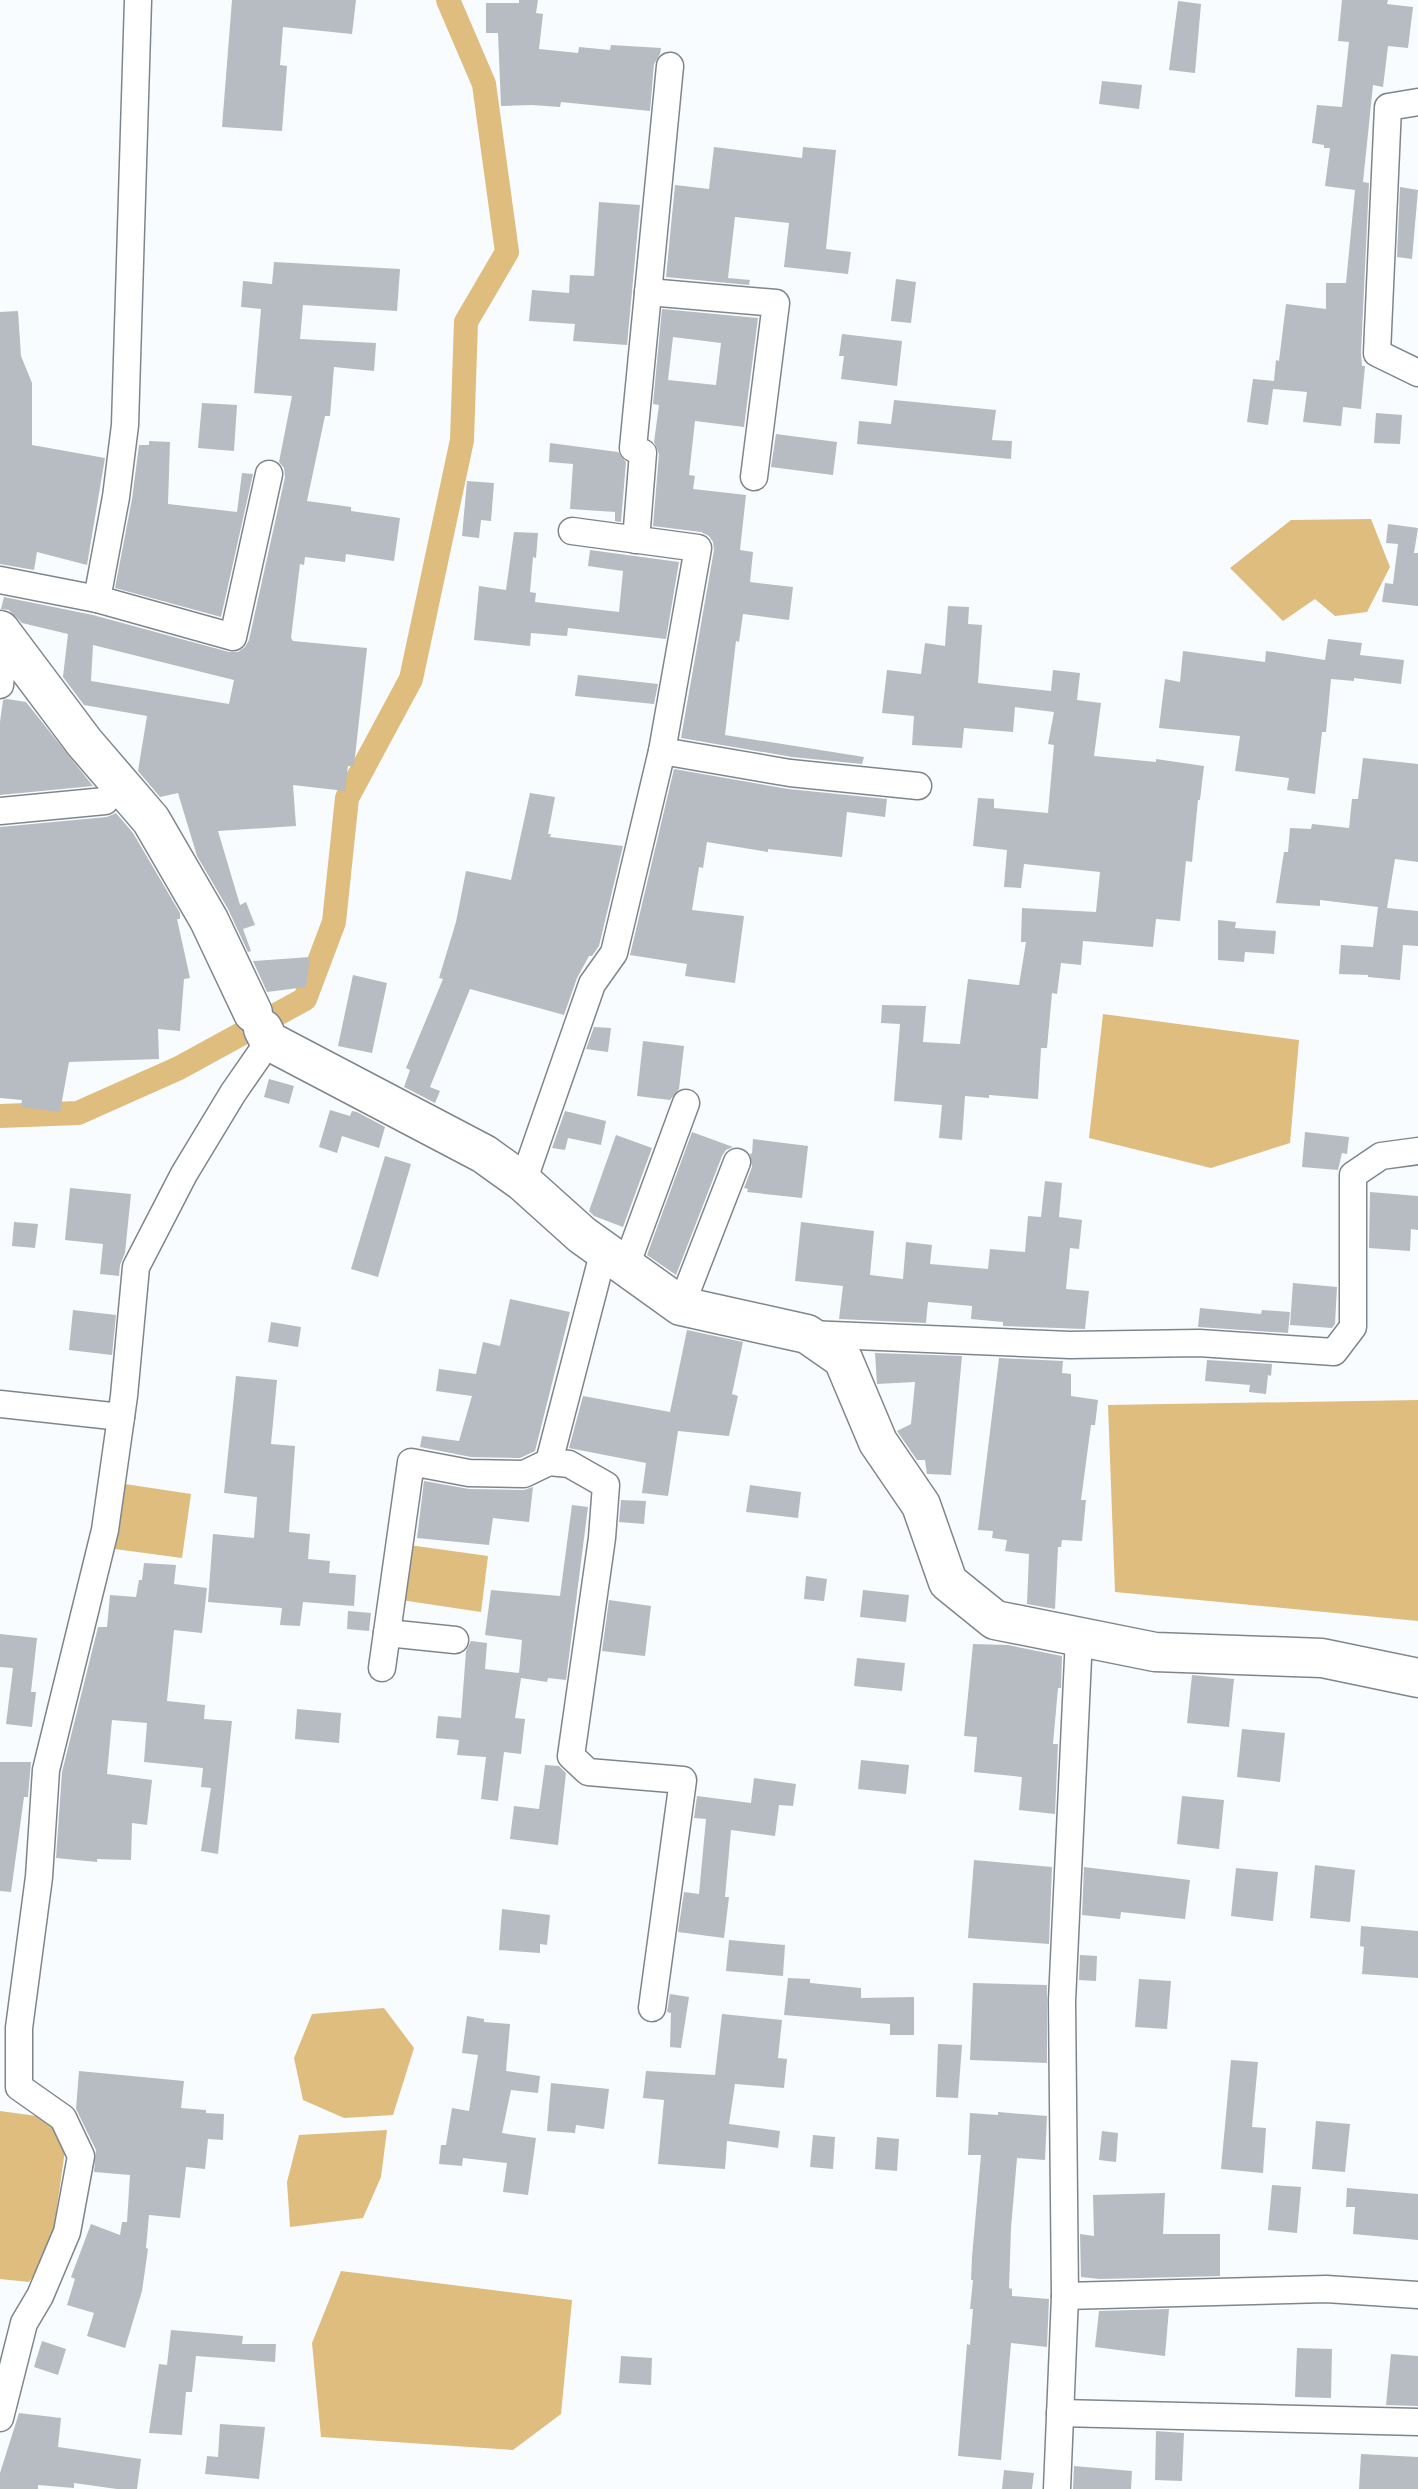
<svg xmlns="http://www.w3.org/2000/svg" width="1418" height="2489" viewBox="0 0 1418 2489" font-family="Manrope,sans-serif">
  <rect width="100%" height="100%" fill="#f9fcfe"/>
  <g fill="#dfbd7f">
    <polygon points="1371,519 1390,567 1367,612 1335,616 1315,599 1283,621 1230,568 1291,520"/>
    <polygon points="1103,1014 1299,1040 1290,1143 1211,1168 1089,1138"/>
    <polygon points="1418,1400 1418,1621 1115,1592 1108,1405"/>
    <polygon points="125,1484 191,1494 182,1558 115,1549"/>
    <polygon points="409,1545 488,1556 481,1612 401,1600"/>
    <polygon points="384,2008 414,2048 393,2115 344,2118 303,2100 294,2058 312,2014"/>
    <polygon points="0,2111 51,2118 66,2144 50,2255 29,2282 0,2279"/>
    <polygon points="387,2130 381,2177 363,2218 290,2227 287,2182 299,2135"/>
    <polygon points="341,2271 572,2300 561,2414 513,2450 321,2437 312,2343"/>
  </g>
  <g fill="none" stroke-linecap="round" stroke-linejoin="round">
    <polyline stroke="#dfbd7f" stroke-width="24" points="0,1116 78,1113 179,1068 305,999 334,922 347,798 411,679 462,440 466,322 507,252 484,84 448,0"/>
  </g>
  <g fill="#b6bcc2" fill-rule="evenodd">
    <polygon points="232,0 356,0 352,34 283,27 280,65 287,66 282,131 222,127"/>
    <polygon points="519,0 538,0 536,13 543,14 539,49 578,53 579,47 610,50 611,45 661,48 660,54 654,64 650,111 561,102 560,107 532,105 501,106 498,33 486,33 486,3 519,3"/>
    <polygon points="1342,0 1388,0 1387,4 1413,7 1408,48 1388,46 1383,87 1373,85 1363,182 1369,183 1361,352 1362,366 1365,366 1361,409 1343,407 1341,426 1303,422 1307,392 1273,389 1268,425 1247,422 1253,379 1274,381 1276,360 1279,361 1286,304 1326,309 1326,283 1346,283 1355,190 1325,186 1330,148 1324,148 1324,145 1312,143 1317,105 1342,107 1349,42 1338,41"/>
    <polygon points="1178,1 1201,4 1195,73 1169,70"/>
    <polygon points="1102,81 1142,85 1139,109 1099,104"/>
    <polygon points="714,147 802,158 803,147 836,150 826,249 851,252 848,274 784,267 789,223 735,217 728,278 750,280 749,285 666,277 675,185 709,189"/>
    <polygon points="1400,187 1418,190 1412,259 1397,257"/>
    <polygon points="599,202 640,205 627,345 573,341 575,324 529,321 532,290 569,293 570,275 594,276"/>
    <path d="M274 262 400 269 397 311 303 305 300 339 376 343 374 371 334 367 330 416H325L307 501 351 507V511L400 518 394 561 346 554 345 562 305 557 304 565 300 564 291 638 293 641 367 648 354 766H348L345 791 293 785 296 826 218 831 240 905 246 902 255 925 243 929 251 951 248 952 228 909 197 856 178 793 160 797 138 771 147 716 84 705 63 677 68 634 22 623 9 610 1 609 4 597 93 615 229 652H238L245 647 249 640 285 477 284 468 279 462 292 396 254 393 261 309 241 307 243 281 272 284ZM93 645 234 680 229 704 91 681Z"/>
    <polygon points="896,279 916,282 911,323 891,321"/>
    <path d="M662 309 758 318 744 427 695 421 689 475 695 476 693 489 746 495 740 550 753 552 750 582 793 587 789 620 743 614 739 642 736 641 725 735 864 757 862 764 792 757 681 738 714 550 713 542 709 536 701 532 653 526 659 454 654 442 659 405 653 404ZM673 337 721 343 716 385 668 380Z"/>
    <polygon points="18,311 21,356 32,383 32,445 105,458 87,565 37,552 34,570 0,564 0,312"/>
    <polygon points="842,334 902,341 897,386 841,379 844,356 839,356"/>
    <polygon points="894,400 996,410 992,440 1012,441 1011,459 857,444 859,421 891,424"/>
    <polygon points="202,403 237,405 234,451 198,448"/>
    <polygon points="1376,413 1402,415 1400,444 1374,443"/>
    <polygon points="776,434 837,442 833,475 771,467"/>
    <polygon points="149,441 170,442 168,504 237,512 242,473 253,474 221,617 115,588 132,499 139,445 149,445"/>
    <polygon points="550,443 618,452 626,462 621,522 615,521 615,512 570,509 573,464 549,462"/>
    <polygon points="467,481 494,483 491,521 481,520 479,538 462,536"/>
    <polygon points="1388,524 1418,528 1414,553 1418,553 1418,606 1382,602 1385,583 1393,584 1398,544 1386,543"/>
    <polygon points="514,532 538,533 536,558 533,557 530,592 536,593 535,602 619,612 623,571 588,566 590,550 679,562 666,639 568,628 567,636 531,633 530,646 474,640 479,586 506,590"/>
    <polygon points="948,606 969,607 968,624 982,625 978,683 1051,691 1053,670 1080,673 1077,700 1101,703 1094,756 1156,762 1156,759 1204,766 1200,800 1198,800 1192,862 1186,861 1180,921 1156,919 1153,947 1083,941 1081,965 1061,963 1057,994 1052,993 1047,1048 1041,1048 1038,1099 989,1095 989,1098 965,1096 962,1140 939,1138 942,1105 894,1101 900,1024 881,1023 882,1005 926,1006 923,1042 960,1044 968,979 1019,985 1026,942 1021,942 1022,908 1096,912 1100,872 1024,864 1021,888 1004,887 1007,850 973,846 978,798 994,799 994,808 1048,813 1054,745 1048,744 1054,712 1015,707 1013,732 964,728 962,748 912,745 914,716 882,713 887,670 921,674 925,643 945,646"/>
    <polygon points="1328,639 1362,643 1360,655 1404,660 1401,684 1354,678 1354,681 1331,679 1326,732 1322,732 1315,794 1287,790 1289,778 1235,771 1240,736 1159,728 1165,679 1180,682 1183,651 1265,662 1266,651 1325,660"/>
    <polygon points="578,675 658,684 654,704 575,696"/>
    <polygon points="7,699 26,702 93,786 0,795 0,722 3,700"/>
    <polygon points="1363,758 1418,764 1418,862 1395,859 1387,908 1418,911 1418,946 1403,945 1400,980 1368,977 1368,975 1339,974 1341,945 1373,947 1378,907 1320,900 1320,906 1276,903 1284,852 1288,852 1290,828 1311,829 1312,824 1349,828 1352,799 1358,799"/>
    <polygon points="674,769 788,789 887,799 885,817 847,812 842,857 768,849 768,852 707,842 703,868 699,867 692,910 744,916 735,983 685,976 687,964 630,955"/>
    <polygon points="530,793 555,797 548,834 551,834 550,837 623,846 599,946 592,956 589,956 577,978 564,1015 470,989 430,1087 440,1091 435,1103 404,1087 410,1070 406,1068 443,979 439,978 456,922 466,871 511,880"/>
    <polygon points="116,813 133,833 180,913 180,919 177,919 190,978 184,979 180,1031 158,1029 159,1059 69,1062 60,1112 21,1107 22,1100 0,1098 0,827 107,817"/>
    <polygon points="1218,920 1236,922 1235,928 1276,931 1274,954 1245,952 1244,962 1218,960"/>
    <polygon points="310,957 306,987 267,992 253,961"/>
    <polygon points="353,975 387,983 372,1053 338,1046"/>
    <polygon points="594,1027 611,1028 608,1052 586,1049"/>
    <polygon points="643,1041 684,1046 679,1089 670,1100 637,1096"/>
    <polygon points="269,1079 294,1086 289,1104 264,1097"/>
    <polygon points="330,1110 350,1116 352,1111 357,1112 385,1127 379,1148 342,1136 337,1153 319,1147"/>
    <polygon points="565,1111 606,1121 601,1145 568,1138 565,1150 552,1148"/>
    <polygon points="692,1132 733,1147 726,1150 722,1156 676,1275 647,1255"/>
    <polygon points="1305,1132 1349,1137 1347,1154 1342,1153 1338,1170 1302,1167"/>
    <polygon points="616,1135 652,1148 623,1227 594,1216 589,1211"/>
    <polygon points="753,1139 808,1146 802,1198 747,1192 748,1189 744,1188 752,1167 750,1153 752,1154"/>
    <polygon points="385,1156 411,1164 378,1277 351,1269"/>
    <polygon points="1045,1181 1062,1183 1059,1217 1082,1220 1079,1249 1070,1248 1066,1289 1089,1291 1085,1329 1003,1326 1003,1322 971,1319 972,1306 928,1302 926,1323 839,1319 843,1286 795,1281 801,1222 874,1231 870,1275 903,1279 906,1242 932,1245 930,1264 988,1269 990,1249 1025,1252 1028,1216 1041,1217"/>
    <polygon points="70,1188 131,1194 125,1253 120,1265 119,1276 100,1274 103,1244 65,1240"/>
    <polygon points="1370,1192 1418,1196 1418,1230 1411,1229 1410,1251 1369,1248"/>
    <polygon points="14,1222 38,1224 35,1248 12,1246"/>
    <polygon points="1293,1283 1337,1287 1335,1324 1332,1328 1290,1325"/>
    <polygon points="510,1299 570,1312 535,1451 520,1458 471,1457 420,1447 422,1436 459,1441 472,1396 436,1391 439,1369 476,1374 483,1342 500,1346"/>
    <polygon points="1200,1308 1261,1314 1262,1310 1290,1312 1288,1333 1198,1327"/>
    <polygon points="73,1310 116,1315 112,1355 69,1350"/>
    <polygon points="271,1322 301,1327 298,1347 268,1342"/>
    <polygon points="687,1330 743,1342 732,1394 738,1396 729,1436 678,1431 668,1496 642,1493 646,1463 569,1448 583,1396 670,1412"/>
    <polygon points="875,1353 962,1356 951,1475 927,1474 925,1460 917,1460 897,1431 911,1424 915,1382 877,1384"/>
    <polygon points="999,1358 1063,1361 1062,1373 1071,1374 1071,1396 1098,1400 1095,1425 1091,1425 1081,1500 1086,1500 1082,1541 1062,1540 1061,1547 1058,1547 1055,1609 1027,1604 1029,1554 1005,1551 1007,1540 992,1538 993,1531 978,1530"/>
    <polygon points="1207,1360 1272,1364 1271,1376 1268,1375 1266,1394 1249,1392 1250,1385 1205,1381"/>
    <polygon points="236,1376 277,1380 271,1444 295,1446 289,1532 310,1534 308,1559 330,1561 329,1573 356,1575 354,1606 303,1602 300,1626 280,1625 282,1608 208,1602 213,1534 254,1538 257,1497 224,1493"/>
    <polygon points="424,1481 469,1489 524,1490 533,1487 529,1522 493,1518 489,1545 417,1538"/>
    <polygon points="750,1485 801,1492 798,1518 746,1512"/>
    <polygon points="621,1500 646,1501 644,1524 619,1522"/>
    <polygon points="572,1505 588,1507 566,1680 548,1678 547,1682 521,1678 515,1718 525,1719 521,1754 504,1752 498,1801 481,1799 486,1757 457,1755 459,1740 436,1738 438,1716 461,1718 466,1651 471,1641 487,1643 485,1669 519,1673 522,1640 485,1635 491,1590 560,1596"/>
    <polygon points="144,1563 176,1565 174,1584 207,1588 202,1633 174,1630 167,1701 205,1705 204,1719 232,1721 218,1854 201,1851 211,1788 201,1787 203,1768 144,1762 147,1723 112,1720 107,1774 152,1780 147,1825 132,1823 131,1860 97,1859 97,1862 56,1858 62,1772 98,1627 107,1627 110,1595 136,1597 139,1580 142,1580"/>
    <polygon points="806,1576 827,1579 824,1601 804,1599"/>
    <polygon points="863,1590 909,1595 906,1622 860,1617"/>
    <polygon points="609,1600 651,1606 645,1656 602,1651"/>
    <polygon points="348,1611 371,1613 369,1631 347,1629"/>
    <polygon points="0,1634 37,1638 31,1692 36,1692 32,1727 6,1724 13,1668 0,1667"/>
    <polygon points="973,1644 1008,1645 1062,1656 1061,1688 1058,1688 1053,1744 1058,1744 1055,1814 1019,1810 1022,1777 974,1772 977,1737 964,1736"/>
    <polygon points="857,1658 905,1663 902,1691 854,1686"/>
    <polygon points="1192,1675 1234,1679 1229,1727 1187,1723"/>
    <polygon points="297,1709 341,1713 339,1743 295,1739"/>
    <polygon points="1242,1729 1285,1733 1280,1782 1237,1777"/>
    <polygon points="861,1760 909,1765 906,1794 858,1789"/>
    <polygon points="0,1762 31,1762 28,1797 24,1797 11,1892 0,1891"/>
    <polygon points="545,1765 559,1766 566,1773 558,1845 510,1839 514,1806 539,1809"/>
    <polygon points="754,1778 796,1784 793,1806 779,1805 775,1836 731,1830 725,1897 729,1897 724,1938 678,1932 684,1892 699,1894 706,1819 694,1818 697,1796 751,1803"/>
    <polygon points="1182,1796 1224,1800 1219,1849 1177,1844"/>
    <polygon points="974,1860 1052,1867 1049,1944 968,1938"/>
    <polygon points="1315,1865 1355,1870 1350,1922 1310,1918"/>
    <polygon points="1084,1867 1190,1880 1185,1919 1121,1912 1120,1919 1082,1915"/>
    <polygon points="1236,1868 1278,1872 1273,1921 1231,1916"/>
    <polygon points="502,1909 550,1915 547,1945 540,1944 540,1953 499,1950"/>
    <polygon points="1361,1926 1418,1931 1418,1978 1362,1974 1364,1947 1360,1946"/>
    <polygon points="729,1940 785,1945 783,1976 726,1971"/>
    <polygon points="1080,1955 1097,1956 1096,1981 1079,1980"/>
    <polygon points="788,1978 810,1979 810,1983 861,1988 861,1998 914,1997 914,2035 890,2035 890,2024 784,2015"/>
    <polygon points="1139,1979 1171,1981 1167,2029 1135,2027"/>
    <polygon points="973,1983 1047,1985 1047,2063 970,2060"/>
    <polygon points="670,1994 689,1997 681,2048 670,2047 671,2013 667,2012"/>
    <polygon points="722,2014 782,2020 778,2058 787,2059 784,2088 735,2084 729,2124 780,2131 778,2148 727,2141 725,2169 658,2164 664,2100 643,2098 646,2071 715,2075"/>
    <polygon points="467,2016 484,2019 484,2022 510,2024 506,2071 540,2076 538,2093 511,2090 502,2133 536,2138 528,2195 503,2192 507,2163 463,2158 462,2166 439,2164 441,2145 446,2145 452,2108 469,2111 478,2055 462,2053"/>
    <polygon points="938,2044 962,2045 958,2098 936,2097"/>
    <polygon points="1231,2060 1258,2062 1252,2127 1266,2128 1263,2173 1221,2169"/>
    <polygon points="79,2071 184,2081 181,2108 206,2110 206,2113 224,2114 223,2140 208,2139 205,2169 186,2167 180,2218 149,2215 146,2248 148,2249 142,2291 125,2348 87,2336 94,2313 67,2305 75,2279 71,2277 91,2224 120,2235 122,2222 127,2222 130,2175 94,2172 96,2150 76,2109"/>
    <polygon points="551,2083 609,2089 604,2129 576,2125 575,2133 547,2131"/>
    <polygon points="998,2112 1047,2116 1045,2160 1017,2158 1011,2228 1009,2288 1012,2289 1012,2296 1049,2299 1047,2347 1011,2343 1001,2460 958,2456 967,2344 970,2345 973,2309 970,2309 973,2280 971,2280 972,2257 981,2155 968,2155 970,2113 998,2115"/>
    <polygon points="1316,2121 1350,2124 1345,2172 1312,2169"/>
    <polygon points="1102,2131 1118,2133 1116,2162 1099,2160"/>
    <polygon points="813,2135 835,2137 833,2169 810,2167"/>
    <polygon points="877,2137 899,2139 897,2171 875,2169"/>
    <polygon points="1272,2185 1301,2187 1297,2233 1268,2230"/>
    <polygon points="1347,2188 1418,2194 1418,2240 1353,2234 1355,2207 1346,2207"/>
    <polygon points="1165,2193 1163,2234 1220,2234 1220,2276 1100,2279 1081,2277 1080,2234 1094,2236 1093,2195"/>
    <polygon points="1169,2309 1165,2356 1095,2347 1099,2311"/>
    <polygon points="171,2330 243,2336 242,2344 276,2344 275,2362 196,2356 192,2392 186,2392 182,2435 149,2433 159,2364 167,2365"/>
    <polygon points="42,2341 66,2349 58,2375 34,2367"/>
    <polygon points="1297,2348 1332,2349 1331,2398 1295,2397"/>
    <polygon points="1391,2354 1418,2356 1418,2406 1386,2405"/>
    <polygon points="621,2356 652,2358 651,2385 619,2383"/>
    <polygon points="19,2413 61,2418 58,2447 141,2459 137,2489 117,2489 74,2483 74,2488 38,2485 38,2489 0,2489 0,2473"/>
    <polygon points="220,2424 265,2427 259,2479 205,2474 207,2456 218,2457"/>
    <polygon points="1156,2431 1184,2433 1182,2481 1155,2480"/>
    <polygon points="1361,2454 1418,2457 1418,2489 1359,2489"/>
    <polygon points="1074,2466 1132,2471 1131,2489 1073,2489"/>
    <polygon points="1004,2470 1034,2473 1032,2489 1002,2489"/>
  </g>
  <g fill="none" stroke-linecap="round" stroke-linejoin="round">
    <g stroke="#7f868b" stroke-width="29">
      <g id="street">
        <polyline points="1418,102 1388,107 1377,353 1418,373"/>
        <polyline points="648,292 776,303 754,477"/>
        <polyline points="636,540 643,453 633,448 670,66"/>
        <polyline points="0,580 97,599 233,637 269,474"/>
        <polyline points="97,599 116,497 125,425 138,0"/>
        <polyline points="0,685 5,638"/>
        <polyline points="662,751 790,773 918,786"/>
        <polyline points="0,811 105,801 119,783"/>
        <polyline points="523,1182 592,984 614,953 662,751 698,548 572,531"/>
        <polyline points="604,1250 549,1462 569,1464 606,1485 602,1538 571,1756 588,1772 683,1780 652,2008"/>
        <polyline points="626,1266 686,1103"/>
        <polyline points="681,1306 737,1162"/>
        <polyline points="808,1334 1070,1345 1199,1343 1334,1352 1353,1327 1353,1175 1381,1156 1418,1151"/>
        <polyline points="0,1404 121,1417"/>
        <polyline points="387,1633 455,1640"/>
        <polyline points="382,1668 411,1462 469,1473 524,1474 549,1462"/>
        <polyline points="1065,2296 1326,2289 1418,2295"/>
        <polyline points="1060,2413 1418,2422"/>
        <polyline points="0,2418 24,2323 40,2296 67,2232 81,2156 63,2118 19,2087 19,2028 39,1877 46,1770 105,1530 124,1396 136,1267 184,1174 233,1093 269,1041"/>
        <polyline points="1057,2489 1065,2296 1062,2001 1079,1637"/>
      </g>
    </g>
    <g stroke="#7f868b" stroke-width="41">
      <g id="secondary">
        <polyline points="0,630 84,742 151,820 209,920 253,1013"/>
        <polyline points="263,1029 269,1041 484,1154 523,1182 582,1235 681,1306 807,1334 843,1359 878,1442 921,1505 948,1582 995,1620 1155,1652 1322,1658 1418,1678"/>
      </g>
    </g>
    <use href="#street" stroke="#fff" stroke-width="26"/>
    <use href="#secondary" stroke="#fff" stroke-width="38"/>
  </g>
</svg>
